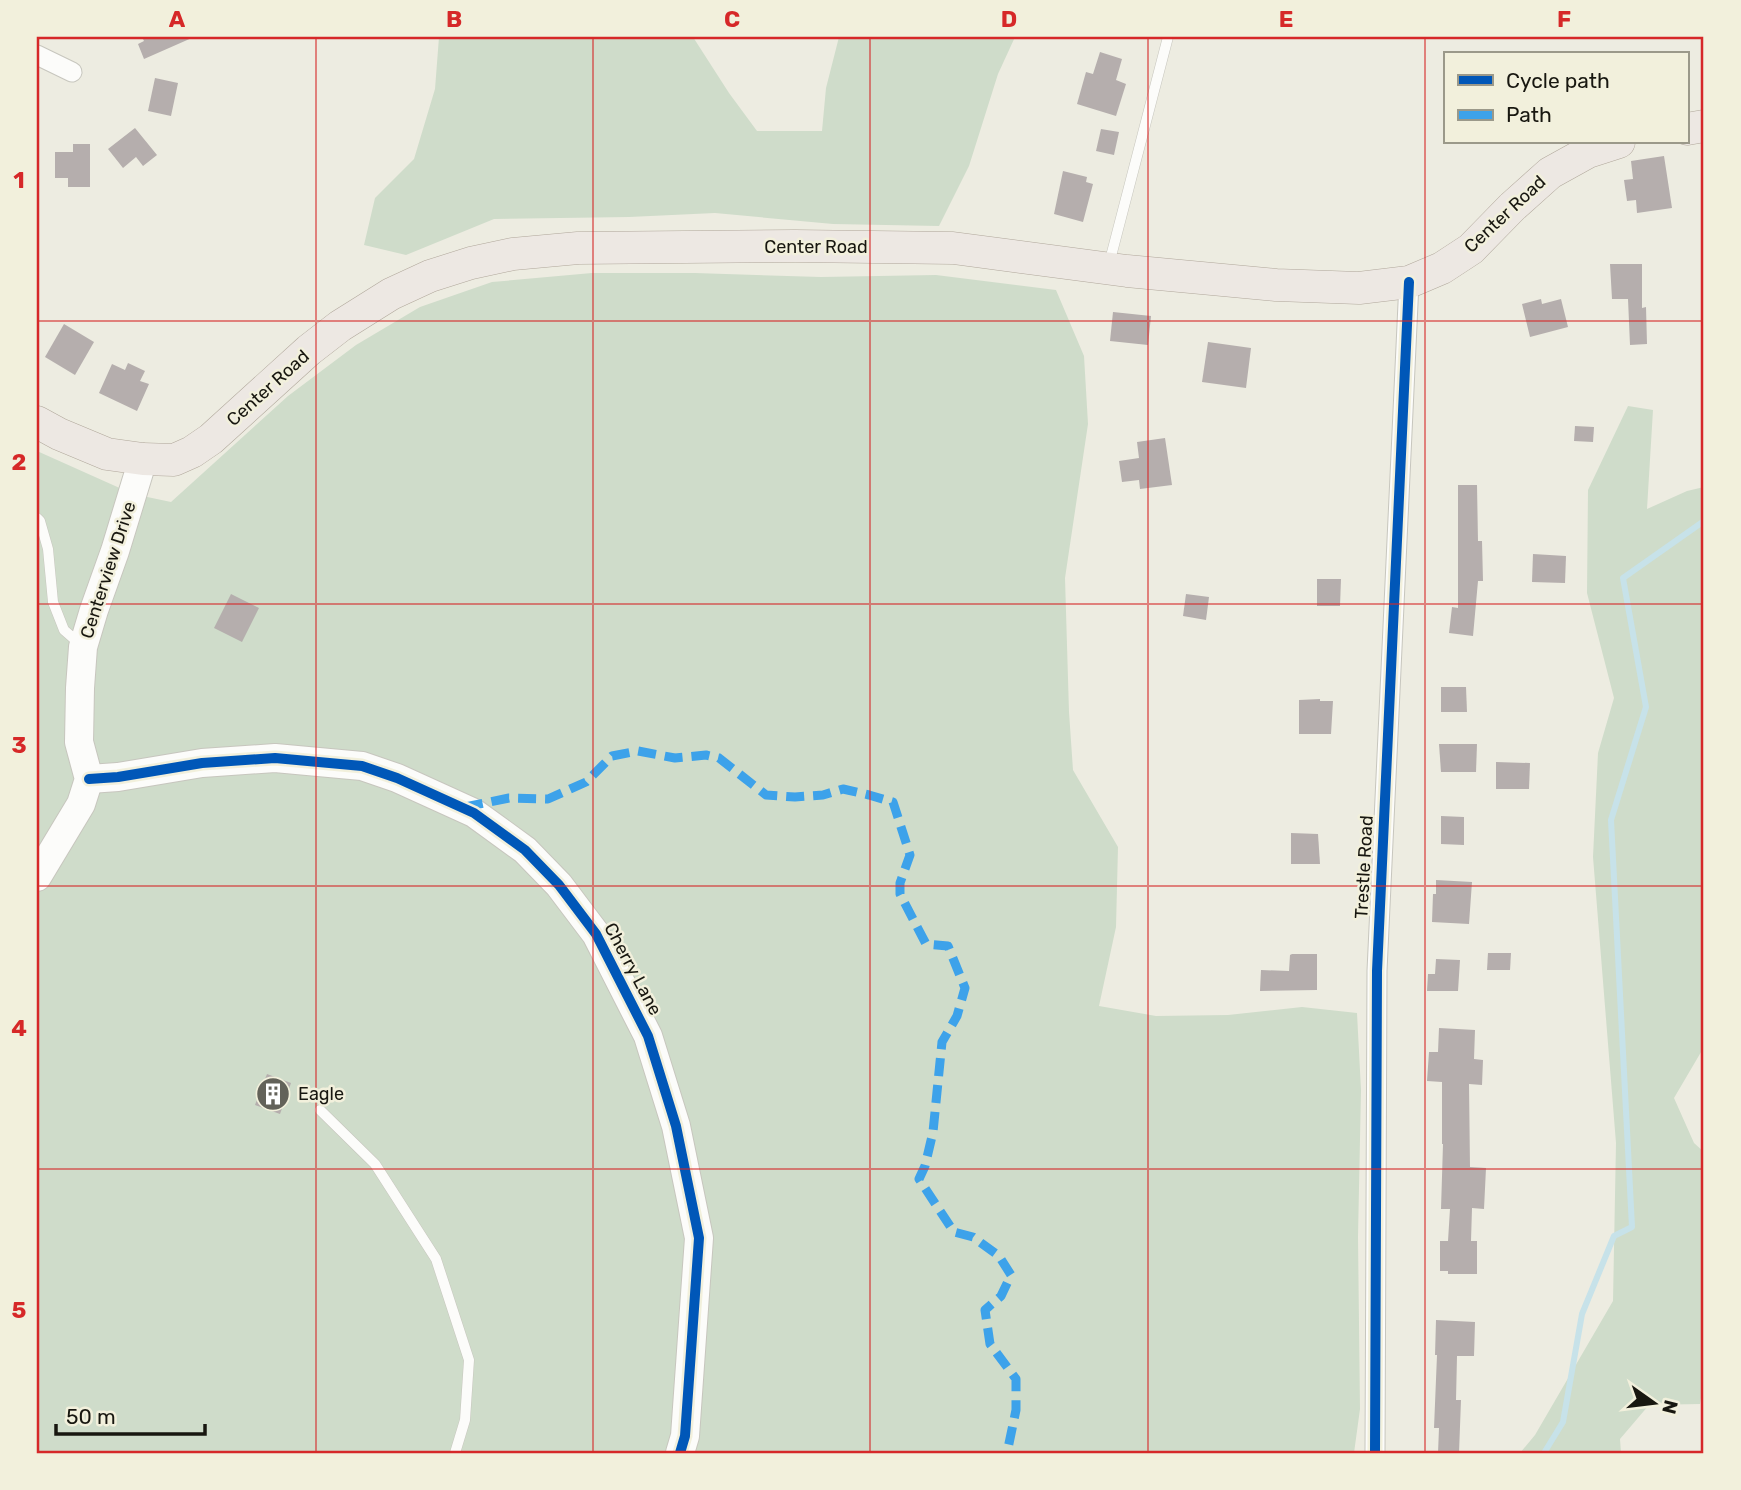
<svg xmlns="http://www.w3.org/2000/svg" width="1741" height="1490" viewBox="0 0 1741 1490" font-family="Rubik,sans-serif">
  <rect width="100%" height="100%" fill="#edece1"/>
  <g fill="#cfdcca">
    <polygon points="439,37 693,37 729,93 757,131 822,131 826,88 839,37 1015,37 998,74 969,166 939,226 833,224 715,213 629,217 494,219 406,255 364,245 375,198 414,159 435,89"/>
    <polygon points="592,273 695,273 821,277 936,275 1056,290 1084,356 1088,424 1065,578 1069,712 1073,770 1118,847 1116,927 1099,1006 1156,1016 1228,1015 1302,1007 1357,1013 1361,1090 1358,1237 1360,1409 1354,1453 37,1453 37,451 133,494 171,502 288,396 356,345 420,307 492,282"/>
    <polygon points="1628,406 1653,410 1647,509 1687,491 1704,487 1704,1047 1674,1098 1694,1143 1704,1152 1704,1380 1700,1404 1649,1405 1620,1439 1621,1453 1520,1453 1535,1435 1613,1301 1616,1143 1593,857 1598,753 1614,698 1587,593 1588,490"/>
  </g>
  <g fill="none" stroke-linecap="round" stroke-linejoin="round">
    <polyline stroke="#c7e2e9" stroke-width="6" points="1544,1453 1563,1422 1582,1314 1614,1236 1632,1227 1611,820 1646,707 1623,578 1704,521"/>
  </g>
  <g fill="#b5aead">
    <polygon points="142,37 194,37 144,59 138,44 144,41"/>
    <polygon points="1100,52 1122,59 1116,80 1126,84 1116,116 1077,104 1086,72 1093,74"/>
    <polygon points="155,78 178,83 171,116 148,111"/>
    <polygon points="135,128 157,155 143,166 136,157 123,168 108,149"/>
    <polygon points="1101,129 1119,132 1114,155 1096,151"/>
    <polygon points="73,144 90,144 90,187 68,187 68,178 55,178 55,152 73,152"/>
    <polygon points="1664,156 1672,208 1637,213 1636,200 1627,201 1624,180 1633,179 1631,161"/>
    <polygon points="1063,171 1087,177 1086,182 1093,184 1083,222 1054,214"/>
    <polygon points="1610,264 1642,264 1642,308 1646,307 1647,344 1630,345 1628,299 1612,299"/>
    <polygon points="1541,299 1542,304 1561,299 1568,327 1530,337 1522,304"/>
    <polygon points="1113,312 1151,316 1148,345 1110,341"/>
    <polygon points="64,324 94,342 75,375 45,357"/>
    <polygon points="1208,342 1251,348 1246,388 1202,382"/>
    <polygon points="128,363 145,371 140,381 149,384 137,411 99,393 112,364 125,370"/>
    <polygon points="1575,426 1594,427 1593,442 1574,441"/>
    <polygon points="1165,438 1172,485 1140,489 1139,480 1122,482 1119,461 1139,458 1137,442"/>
    <polygon points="1458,485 1477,485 1478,541 1482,541 1483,581 1478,581 1473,636 1449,633 1452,607 1458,608"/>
    <polygon points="1533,554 1566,556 1565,583 1532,582"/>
    <polygon points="1317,579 1341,579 1340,606 1317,606"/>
    <polygon points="231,594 259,608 242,642 214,628"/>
    <polygon points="1186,594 1209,597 1206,620 1183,616"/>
    <polygon points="1441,687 1466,687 1467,712 1441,712"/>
    <polygon points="1320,699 1320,701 1333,701 1331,734 1299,734 1299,700"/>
    <polygon points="1439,744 1477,744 1476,772 1441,772"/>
    <polygon points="1496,762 1530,763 1529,789 1496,789"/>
    <polygon points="1441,816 1464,817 1464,845 1441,844"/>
    <polygon points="1291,833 1318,834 1320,864 1291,864"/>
    <polygon points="1436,880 1472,882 1469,924 1432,922 1433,894 1436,894"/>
    <polygon points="1488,953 1511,953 1510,970 1487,970"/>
    <polygon points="1292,954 1317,954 1317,990 1260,991 1261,970 1289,971 1290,955"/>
    <polygon points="1436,959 1460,960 1458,991 1427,991 1428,974 1435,974"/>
    <polygon points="1439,1028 1475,1030 1474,1059 1483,1060 1482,1085 1469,1084 1470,1167 1486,1168 1484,1209 1472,1208 1471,1241 1477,1241 1477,1274 1448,1274 1448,1271 1440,1271 1440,1241 1448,1241 1450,1209 1441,1209 1443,1144 1442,1144 1442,1082 1427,1081 1429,1052 1438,1052"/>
    <polygon points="267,1074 291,1083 280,1114 255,1105"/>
    <polygon points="1436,1320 1475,1322 1474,1356 1457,1356 1456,1400 1461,1400 1459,1453 1438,1453 1439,1428 1434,1428 1437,1355 1435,1355"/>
  </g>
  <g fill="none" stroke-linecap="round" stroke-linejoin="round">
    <g stroke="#c7c6be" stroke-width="11">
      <g id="lane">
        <polyline points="1109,264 1168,37"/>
        <polyline points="37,518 40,521 48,549 53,602 64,630 80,644"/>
        <polyline points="320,1110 375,1164 436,1259 469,1360 465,1420 455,1453"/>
      </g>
    </g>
    <g stroke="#c7c6be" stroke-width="21">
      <g id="street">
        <polyline points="37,55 72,72"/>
        <polyline points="1375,1453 1377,971 1409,282"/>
      </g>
    </g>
    <g stroke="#c7c6be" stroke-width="30">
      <g id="secondary">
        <polyline points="89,779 118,777 202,763 275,758 362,766 397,778 474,813 525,850 559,885 596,934 648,1036 676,1126 699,1238 685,1436 680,1453"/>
        <polyline points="37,877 81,804 89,779 79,742 80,688 83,647 94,610 115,551 143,459"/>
      </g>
    </g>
    <g stroke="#b0a79b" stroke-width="33">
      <g id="primary">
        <polyline points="1687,129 1704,126"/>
        <polyline points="37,422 59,434 107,454 143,459 174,460 192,452 211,439 309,350 340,326 391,294 430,276 471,263 513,254 578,248 795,246 953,248 1127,271 1276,285 1359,288 1409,282 1442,268 1471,249 1512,207 1550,173 1588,152 1619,142"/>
      </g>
    </g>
    <use href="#lane" stroke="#fcfcfa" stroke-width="10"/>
    <use href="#street" stroke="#fcfcfa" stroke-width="19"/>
    <use href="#secondary" stroke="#fcfcfa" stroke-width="28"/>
    <use href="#primary" stroke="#ede8e3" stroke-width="32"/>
    <polyline stroke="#3da2ea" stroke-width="9" stroke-dasharray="18 9" stroke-linecap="butt" points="465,807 509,798 548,799 586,782 612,756 638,751 675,758 706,755 719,758 766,795 795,797 823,795 843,789 869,795 893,802 910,855 900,883 900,894 926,944 948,946 965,988 957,1016 942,1042 933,1132 925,1166 919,1179 954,1232 973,1237 999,1256 1011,1275 1001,1296 985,1310 990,1344 1016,1379 1016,1410 1007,1453"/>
    <g stroke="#f2f0dc" stroke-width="15">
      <g id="cycleway">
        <polyline points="89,779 118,777 202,763 275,758 362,766 397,778 474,813 525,850 559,885 596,934 648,1036 676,1126 699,1238 685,1436 680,1453"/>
        <polyline points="1375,1453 1377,971 1409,282"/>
      </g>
    </g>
    <use href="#cycleway" stroke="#0057b8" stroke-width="10"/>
  </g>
  <path fill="none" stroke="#d62828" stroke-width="2" stroke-opacity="0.55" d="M316 37V1453M593 37V1453M870 37V1453M1148 37V1453M1425 37V1453M37 321H1704M37 604H1704M37 886H1704M37 1169H1704"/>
  <defs>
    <g id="building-disc" transform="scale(1.75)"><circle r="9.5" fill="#636259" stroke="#f2f0dc"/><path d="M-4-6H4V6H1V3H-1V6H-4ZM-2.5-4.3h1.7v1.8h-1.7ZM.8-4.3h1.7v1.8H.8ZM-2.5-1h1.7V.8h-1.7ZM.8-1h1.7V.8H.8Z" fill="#fff"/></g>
  </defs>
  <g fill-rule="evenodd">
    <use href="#building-disc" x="273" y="1094"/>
  </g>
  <g text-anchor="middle" stroke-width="5" stroke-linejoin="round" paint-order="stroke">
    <g font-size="18" fill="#181710" stroke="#f2f0dc">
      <text transform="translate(1505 214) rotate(-43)" y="6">Center Road</text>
      <text x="816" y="253">Center Road</text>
      <text transform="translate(268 388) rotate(-42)" y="6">Center Road</text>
      <text transform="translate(108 570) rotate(-72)" y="6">Centerview Drive</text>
      <text transform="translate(1364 867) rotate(-87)" y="6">Trestle Road</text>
      <text transform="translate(633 969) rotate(62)" y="6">Cherry Lane</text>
    </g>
    <g font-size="18" fill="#181710" stroke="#f2f0dc" text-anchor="start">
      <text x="298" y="1100">Eagle</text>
    </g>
  </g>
  <rect width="1741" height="1490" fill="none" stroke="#f2f0dc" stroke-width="77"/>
  <rect x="1444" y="52" width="245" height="91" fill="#f2f0dc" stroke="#9b998a" stroke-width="2"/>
  <rect x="1458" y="75" width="35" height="10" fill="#0057b8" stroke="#9b998a" stroke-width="2"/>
  <text x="1506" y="88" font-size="21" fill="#181710">Cycle path</text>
  <rect x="1458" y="110" width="35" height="10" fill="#3da2ea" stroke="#9b998a" stroke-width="2"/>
  <text x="1506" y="122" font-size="21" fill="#181710">Path</text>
  <g transform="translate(1654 1403) rotate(104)" stroke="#f2f0dc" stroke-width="5" paint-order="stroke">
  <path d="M0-5L12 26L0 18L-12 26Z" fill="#181710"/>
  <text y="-10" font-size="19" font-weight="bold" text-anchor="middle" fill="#181710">N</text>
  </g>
  <path d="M56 1424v10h149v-10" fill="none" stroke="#181710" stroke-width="3.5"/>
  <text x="66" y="1424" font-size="21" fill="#181710" stroke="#f2f0dc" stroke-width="5" paint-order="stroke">50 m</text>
  <rect x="38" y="38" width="1664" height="1414" fill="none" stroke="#d62828" stroke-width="2.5"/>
  <g font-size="23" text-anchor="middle" font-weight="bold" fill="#d62828">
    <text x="177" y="27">A</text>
    <text x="454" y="27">B</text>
    <text x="732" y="27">C</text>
    <text x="1009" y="27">D</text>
    <text x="1286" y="27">E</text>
    <text x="1564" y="27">F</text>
    <text x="19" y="188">1</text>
    <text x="19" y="470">2</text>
    <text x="19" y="753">3</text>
    <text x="19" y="1036">4</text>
    <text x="19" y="1318">5</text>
  </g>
</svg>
